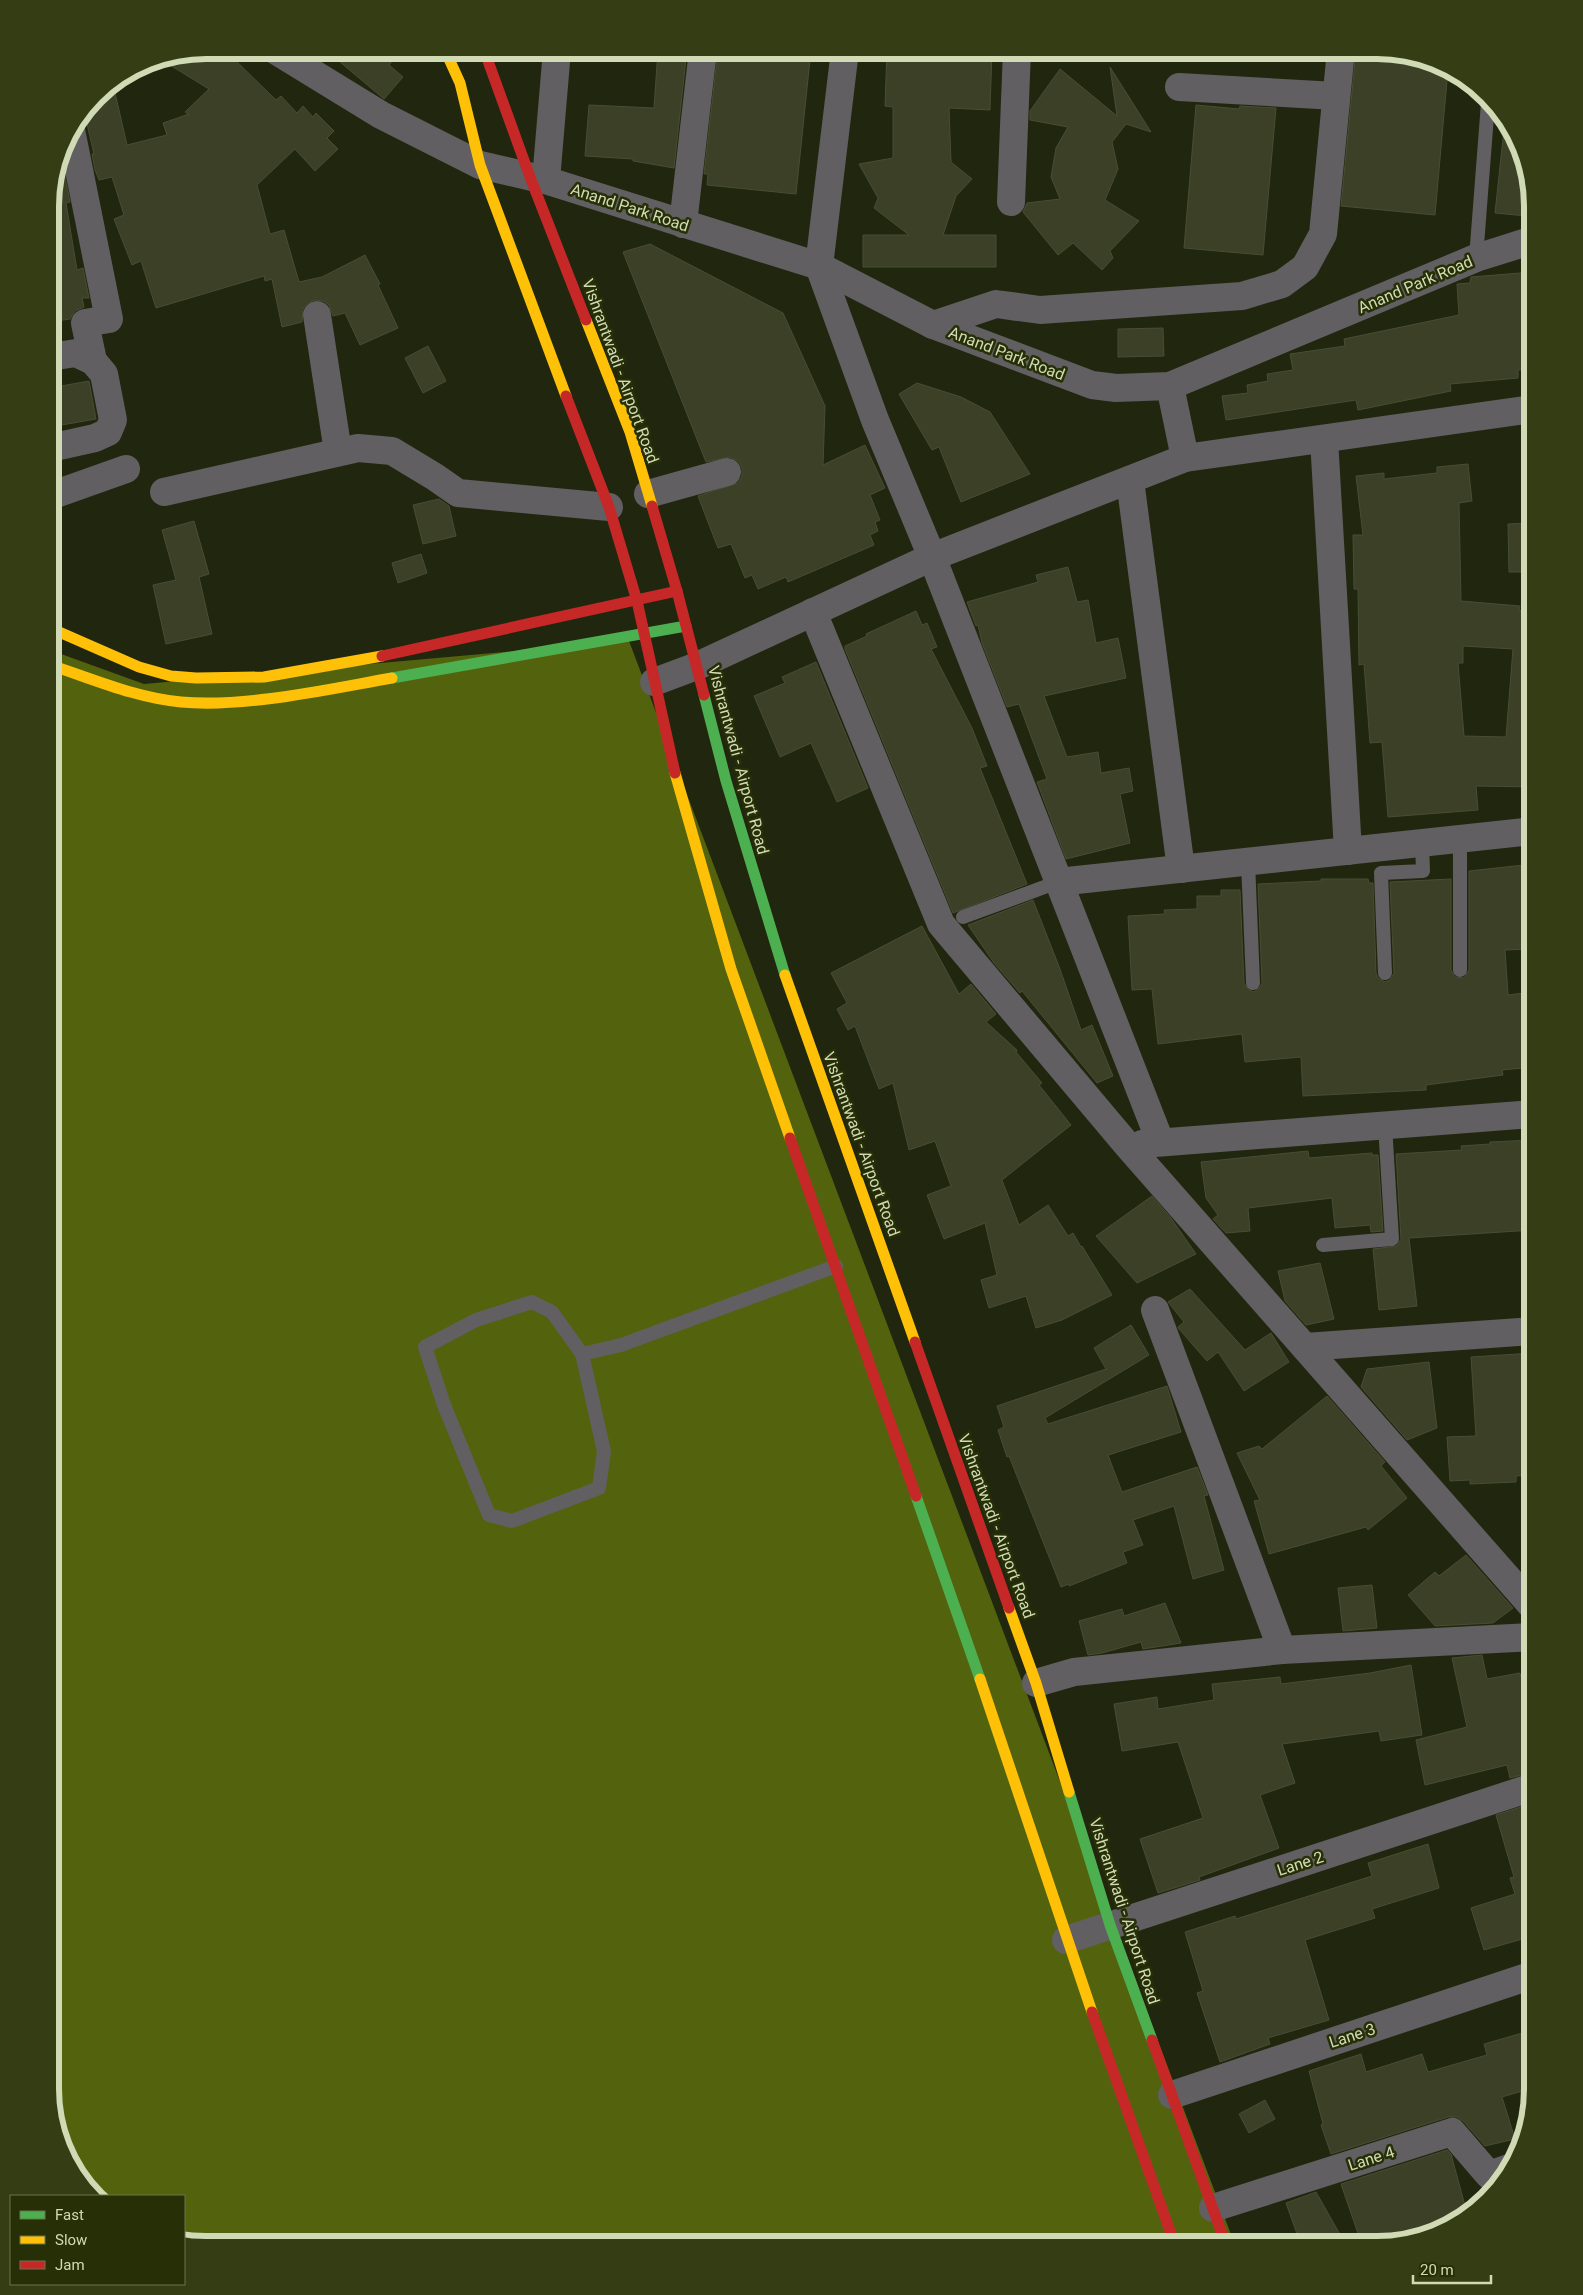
<svg xmlns="http://www.w3.org/2000/svg" width="1583" height="2295" viewBox="0 0 1583 2295" font-family="Roboto,sans-serif">
  <rect width="100%" height="100%" fill="#21260f"/>
  <polygon fill="#53630d" points="629,641 1235,2245 195,2245 184,2241 184,2196 100,2196 71,2167 50,2090 50,650 144,684"/>
  <g fill="#3b4026" stroke="#484e35" fill-rule="evenodd">
    <polygon points="205,50 210,50 225,60 230,55 276,100 281,96 297,113 303,106 313,117 316,113 334,131 327,138 338,149 315,171 295,149 257,185 270,234 284,230 299,282 322,277 365,255 380,284 378,285 398,328 360,345 345,313 333,316 329,305 323,301 315,300 308,303 303,309 302,322 282,327 272,279 265,281 264,276 156,308 141,261 132,265 114,219 124,215 112,177 99,180 95,170 92,154 94,154 84,111 96,95 113,84 127,145 167,135 163,123 189,114 185,112 209,89 160,59"/>
    <polygon points="350,50 401,50 389,65 403,77 384,99 340,62"/>
    <polygon points="658,50 687,50 674,168 633,161 633,159 585,156 589,105 654,108"/>
    <polygon points="718,50 811,50 796,194 707,185 708,174 704,174"/>
    <polygon points="887,50 992,50 990,110 949,108 951,162 972,179 956,196 943,235 996,235 996,267 863,267 863,235 909,235 874,208 878,198 859,164 893,158 893,107 885,106"/>
    <polygon points="1356,50 1388,50 1448,69 1435,215 1341,206"/>
    <polygon points="1110,67 1151,132 1126,124 1112,142 1118,169 1105,200 1139,221 1110,251 1113,258 1102,270 1073,243 1058,255 1023,212 1027,203 1060,199 1051,177 1056,148 1068,127 1030,120 1030,111 1060,69 1117,116"/>
    <polygon points="1196,105 1239,109 1240,106 1276,108 1263,255 1184,248"/>
    <polygon points="1505,120 1512,128 1529,190 1526,216 1495,213"/>
    <polygon points="61,157 70,202 66,203 77,270 83,268 89,298 82,298 84,307 75,311 70,319 50,322 50,195"/>
    <polygon points="650,244 783,313 825,406 823,465 865,445 885,488 870,495 880,520 875,522 878,531 870,535 874,545 788,582 786,577 758,589 752,575 745,578 731,544 718,548 698,496 738,483 742,476 742,468 738,461 730,457 706,462 623,252"/>
    <polygon points="1533,272 1533,368 1518,370 1518,378 1450,384 1451,391 1358,410 1356,400 1226,420 1222,396 1248,393 1247,385 1268,381 1267,374 1293,370 1290,354 1345,346 1344,339 1459,315 1457,284 1470,283 1471,277"/>
    <polygon points="1163,328 1164,356 1118,357 1118,329"/>
    <polygon points="428,346 446,381 423,393 405,358"/>
    <polygon points="89,381 96,419 50,427 50,388"/>
    <polygon points="917,383 961,397 990,412 1030,474 961,502 939,447 932,450 899,394"/>
    <path d="M1468 464 1472 501 1459 503 1461 601 1520 606 1519 610 1533 612V787L1476 786 1478 810 1388 817 1382 742 1370 743 1364 664 1359 665 1358 589H1354L1353 535H1363L1356 476 1384 473V479L1437 473V467ZM1463 646 1513 649 1506 737 1464 736 1458 663H1463Z"/>
    <polygon points="439,499 449,506 456,536 423,544 413,505"/>
    <polygon points="194,521 209,574 199,577 212,634 166,644 153,585 176,580 162,530"/>
    <polygon points="1533,523 1533,572 1509,572 1508,524"/>
    <polygon points="421,554 427,573 398,583 392,563"/>
    <polygon points="1068,567 1077,602 1088,600 1096,643 1118,638 1126,678 1044,696 1067,757 1098,752 1101,773 1129,768 1133,791 1120,794 1130,843 1066,859 1037,782 1047,779 1019,704 1007,707 982,643 978,625 976,626 967,602 1038,582 1036,575"/>
    <polygon points="916,611 922,625 927,623 937,647 931,649 972,728 987,766 980,768 1027,884 953,913 845,649 845,646 867,636 866,634"/>
    <polygon points="816,662 868,788 837,802 811,743 780,757 754,696 785,683 782,677"/>
    <polygon points="1533,864 1533,949 1505,950 1508,995 1533,992 1533,1067 1502,1070 1503,1075 1426,1085 1426,1090 1303,1096 1301,1057 1245,1062 1242,1034 1158,1044 1152,989 1132,990 1128,916 1165,914 1164,910 1197,909 1197,896 1221,896 1221,890 1240,890 1244,983 1249,990 1254,992 1260,987 1262,983 1258,884 1321,881 1321,879 1368,879 1369,883 1373,883 1376,973 1378,978 1385,982 1390,980 1394,973 1390,882 1451,879 1451,970 1455,977 1464,978 1469,970 1469,871"/>
    <polygon points="1033,900 1060,969 1081,1030 1092,1025 1113,1076 1097,1083 1022,991 1020,993 994,963 968,925"/>
    <polygon points="922,926 959,994 971,984 996,1014 986,1022 1017,1050 1016,1052 1042,1083 1039,1085 1071,1125 1002,1180 1019,1225 1048,1205 1068,1236 1073,1233 1081,1247 1082,1246 1112,1295 1062,1320 1036,1328 1026,1296 989,1308 981,1280 997,1275 985,1223 944,1239 927,1195 951,1186 935,1141 909,1150 893,1083 879,1089 855,1026 848,1030 837,1009 847,1003 831,973"/>
    <polygon points="1533,1140 1533,1230 1409,1238 1417,1306 1379,1310 1373,1249 1397,1246 1401,1239 1396,1154 1462,1150 1461,1146 1490,1144 1490,1142"/>
    <polygon points="1308,1151 1309,1158 1372,1153 1372,1155 1378,1155 1383,1231 1371,1232 1370,1225 1335,1228 1332,1198 1248,1208 1250,1231 1226,1233 1213,1219 1218,1215 1206,1198 1201,1162"/>
    <polygon points="1152,1196 1171,1218 1196,1254 1137,1283 1096,1236"/>
    <polygon points="1320,1263 1334,1319 1306,1325 1285,1301 1278,1271"/>
    <polygon points="1190,1289 1245,1350 1271,1333 1289,1362 1244,1391 1218,1352 1207,1361 1179,1329 1178,1327 1184,1322 1168,1302"/>
    <polygon points="1131,1325 1149,1355 1045,1418 1048,1424 1167,1386 1181,1432 1108,1455 1122,1492 1197,1467 1208,1495 1204,1496 1224,1570 1193,1579 1174,1506 1133,1520 1143,1545 1123,1552 1127,1563 1069,1586 1069,1584 1061,1587 1009,1456 1007,1457 998,1430 1004,1427 997,1406 1106,1369 1094,1348"/>
    <polygon points="1533,1353 1533,1475 1516,1476 1516,1482 1470,1484 1470,1480 1450,1481 1447,1437 1476,1436 1471,1357"/>
    <polygon points="1429,1362 1437,1428 1407,1440 1361,1387 1367,1369"/>
    <polygon points="1327,1396 1385,1462 1381,1466 1407,1498 1368,1530 1366,1527 1269,1554 1254,1501 1260,1500 1237,1453 1259,1446 1262,1449"/>
    <polygon points="1466,1555 1513,1608 1493,1623 1435,1626 1408,1595 1435,1572 1439,1576"/>
    <polygon points="1372,1585 1377,1628 1343,1631 1338,1588"/>
    <polygon points="1165,1603 1181,1643 1143,1649 1141,1642 1102,1653 1088,1655 1079,1621 1122,1609 1124,1616"/>
    <polygon points="1482,1655 1487,1679 1520,1673 1522,1682 1533,1680 1533,1772 1510,1778 1507,1765 1425,1785 1416,1740 1467,1727 1452,1658"/>
    <polygon points="1411,1665 1422,1735 1381,1741 1379,1731 1282,1744 1295,1783 1260,1795 1279,1848 1199,1877 1200,1880 1158,1893 1140,1839 1203,1818 1178,1742 1122,1751 1114,1704 1157,1697 1158,1709 1214,1700 1212,1684 1280,1677 1281,1684 1370,1673"/>
    <polygon points="1533,1803 1533,1936 1484,1950 1471,1908 1515,1894 1510,1878 1514,1877 1496,1815"/>
    <polygon points="1428,1844 1439,1888 1372,1909 1375,1918 1305,1940 1329,2020 1268,2038 1270,2044 1220,2062 1197,1993 1203,1991 1185,1932 1235,1916 1236,1919 1372,1876 1368,1863"/>
    <polygon points="1533,2030 1533,2088 1502,2097 1515,2139 1485,2146 1463,2121 1457,2117 1448,2117 1331,2154 1321,2125 1323,2124 1309,2071 1361,2054 1366,2072 1422,2054 1428,2072 1487,2055 1484,2044"/>
    <polygon points="1265,2100 1275,2119 1249,2133 1239,2114"/>
    <polygon points="1447,2150 1451,2154 1467,2213 1455,2224 1378,2245 1362,2245 1341,2184"/>
    <polygon points="1316,2192 1346,2245 1301,2245 1286,2203"/>
  </g>
  <g fill="none" stroke-linecap="round" stroke-linejoin="round">
    <g stroke="#615f61" stroke-width="14">
      <polyline points="1476,258 1488,103"/>
      <polyline points="1460,839 1460,970"/>
      <polyline points="1248,862 1253,983"/>
      <polyline points="963,917 1058,882"/>
      <polyline points="1385,973 1381,873 1423,871 1422,843"/>
      <polyline points="1323,1245 1392,1239 1385,1125"/>
      <polyline points="582,1354 604,1451 599,1488 512,1521 489,1515 444,1405 425,1347 476,1320 532,1302 552,1312 582,1354 621,1345 836,1266"/>
    </g>
    <g stroke="#615f61" stroke-width="28">
      <polyline points="275,50 381,115 480,165 545,180 819,266 933,325 1092,385 1116,388 1170,386 1476,258 1533,240"/>
      <polyline points="845,50 819,266 875,420 932,557 1160,1141"/>
      <polyline points="1179,87 1336,96"/>
      <polyline points="71,130 109,319 85,323 93,361"/>
      <polyline points="546,180 557,50"/>
      <polyline points="1011,202 1017,50"/>
      <polyline points="683,224 703,50"/>
      <polyline points="317,315 338,452"/>
      <polyline points="933,325 996,304 1040,310 1242,296 1282,284 1305,267 1323,234 1341,50"/>
      <polyline points="1170,386 1185,458"/>
      <polyline points="1324,439 1348,851"/>
      <polyline points="50,448 95,438 108,432 113,420 104,374 93,361 76,353 50,357"/>
      <polyline points="1130,480 1181,869"/>
      <polyline points="164,492 358,448 392,451 435,477 458,493 609,507"/>
      <polyline points="648,494 727,472"/>
      <polyline points="50,496 126,469"/>
      <polyline points="813,612 941,924 1128,1146 1533,1607"/>
      <polyline points="654,682 697,666 932,557 1185,458 1533,409"/>
      <polyline points="1058,882 1533,831"/>
      <polyline points="1142,1144 1533,1114"/>
      <polyline points="1155,1310 1282,1650"/>
      <polyline points="1305,1347 1533,1331"/>
      <polyline points="1036,1683 1074,1672 1282,1650 1533,1637"/>
      <polyline points="1066,1940 1533,1787"/>
      <polyline points="1172,2095 1533,1975"/>
      <polyline points="1213,2208 1452,2132 1489,2175 1512,2167"/>
    </g>
    <g stroke="#4caf50" stroke-width="11">
      <polyline points="392,678 686,626"/>
      <polyline points="704,695 726,781 785,975"/>
      <polyline points="916,1496 980,1679"/>
      <polyline points="1069,1792 1110,1925 1152,2040"/>
    </g>
    <g stroke="#ffc107" stroke-width="11">
      <polyline points="445,50 460,83 480,165 566,396"/>
      <polyline points="586,320 630,432 652,506"/>
      <polyline points="50,628 139,667 171,676 196,678 264,677 382,656"/>
      <path d="M50 665C93 679 136 698 181 702 245 708 329 689 392 678"/>
      <polyline points="675,773 731,969 790,1138"/>
      <polyline points="785,975 915,1342"/>
      <polyline points="1009,1608 1036,1683 1069,1792"/>
      <polyline points="980,1679 1092,2012"/>
    </g>
    <g stroke="#c62828" stroke-width="11">
      <polyline points="484,50 530,177 586,320"/>
      <polyline points="566,396 609,507 637,601 675,773"/>
      <polyline points="652,506 677,591 704,695"/>
      <polyline points="382,656 677,591"/>
      <polyline points="790,1138 916,1496"/>
      <polyline points="915,1342 1009,1608"/>
      <polyline points="1092,2012 1175,2245"/>
      <polyline points="1152,2040 1226,2245"/>
    </g>
  </g>
  <g text-anchor="middle" stroke-width="5" stroke-linejoin="round" paint-order="stroke">
    <g font-size="16" fill="#d0dbb6" stroke="#262f06">
      <text transform="translate(630 207) rotate(18)" y="6">Anand Park Road</text>
      <text transform="translate(1415 284) rotate(-23)" y="6">Anand Park Road</text>
      <text transform="translate(1007 353) rotate(21)" y="6">Anand Park Road</text>
      <text transform="translate(621 371) rotate(70)" y="6">Vishrantwadi - Airport Road</text>
      <text transform="translate(739 760) rotate(75)" y="6">Vishrantwadi - Airport Road</text>
      <text transform="translate(862 1144) rotate(70)" y="6">Vishrantwadi - Airport Road</text>
      <text transform="translate(997 1526) rotate(70)" y="6">Vishrantwadi - Airport Road</text>
      <text transform="translate(1300 1863) rotate(-18)" y="6">Lane 2</text>
      <text transform="translate(1125 1911) rotate(72)" y="6">Vishrantwadi - Airport Road</text>
      <text transform="translate(1352 2035) rotate(-18)" y="6">Lane 3</text>
      <text transform="translate(1371 2158) rotate(-18)" y="6">Lane 4</text>
    </g>
  </g>
  <path d="M0 0H1583V2295H0ZM206 59H1377A147 147 0 0 1 1524 206V2089A147 147 0 0 1 1377 2236H206A147 147 0 0 1 59 2089V206A147 147 0 0 1 206 59Z" fill="#343d14" fill-rule="evenodd"/>
  <path fill="none" stroke="#d0dbb6" stroke-width="6" d="M206 59H1377A147 147 0 0 1 1524 206V2089A147 147 0 0 1 1377 2236H206A147 147 0 0 1 59 2089V206A147 147 0 0 1 206 59Z"/>
  <rect x="10" y="2195" width="175" height="90" fill="#262f06" stroke="#6a744c"/>
  <rect x="20" y="2211" width="25" height="8" fill="#4caf50" stroke="#6a744c"/>
  <text x="55" y="2220" font-size="15" fill="#d0dbb6">Fast</text>
  <rect x="20" y="2236" width="25" height="8" fill="#ffc107" stroke="#6a744c"/>
  <text x="55" y="2245" font-size="15" fill="#d0dbb6">Slow</text>
  <rect x="20" y="2261" width="25" height="8" fill="#c62828" stroke="#6a744c"/>
  <text x="55" y="2270" font-size="15" fill="#d0dbb6">Jam</text>
  <path d="M1413 2275v8h78v-8" fill="none" stroke="#d0dbb6" stroke-width="2.5"/>
  <text x="1420" y="2275" font-size="15" fill="#d0dbb6" stroke="#262f06" stroke-width="4" paint-order="stroke">20 m</text>
</svg>
